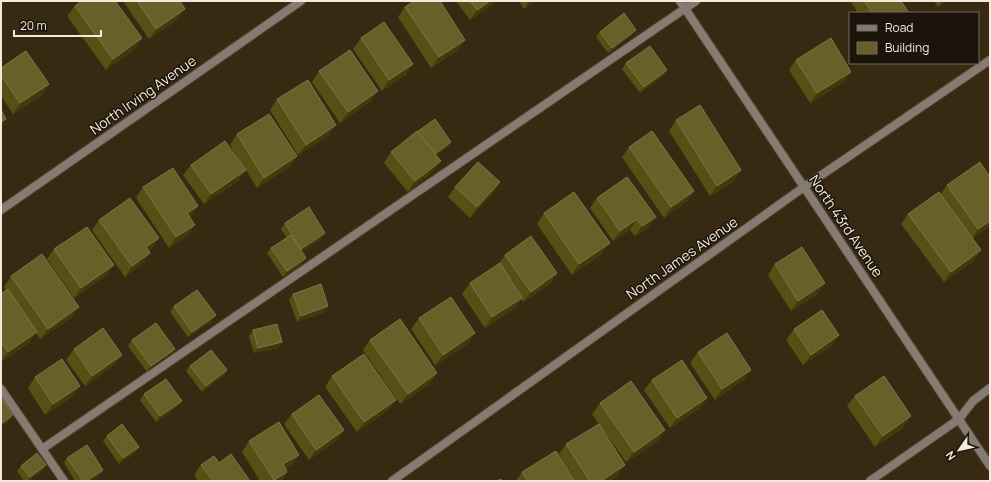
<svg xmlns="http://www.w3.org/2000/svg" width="991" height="482" viewBox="0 0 991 482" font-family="Manrope,sans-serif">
  <rect width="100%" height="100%" fill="#382a12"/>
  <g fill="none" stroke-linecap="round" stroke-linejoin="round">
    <g stroke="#52452e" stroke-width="10">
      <g id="service">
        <polyline points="1,389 64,481"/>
        <polyline points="42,449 696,1"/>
        <polyline points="870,481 959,419 973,401 990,388"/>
      </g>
    </g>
    <g stroke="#52452e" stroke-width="10">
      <g id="minor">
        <polyline points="680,1 990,466"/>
        <polyline points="1,210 301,1"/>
        <polyline points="392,481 804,187 990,60"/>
      </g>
    </g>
    <use href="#service" stroke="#867a72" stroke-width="8"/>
    <use href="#minor" stroke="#867a72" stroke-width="8"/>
  </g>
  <g fill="#574f13">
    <polygon points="123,1 180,1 178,19 149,39"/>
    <polygon points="456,1 497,1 470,20"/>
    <polygon points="519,1 535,1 524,9"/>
    <polygon points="852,1 901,1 909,13 858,13 851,2"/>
    <polygon points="934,1 946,1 938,7"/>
    <polygon points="75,6 142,38 135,49 106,70 67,16"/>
    <polygon points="405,7 465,40 458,50 431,68 398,17"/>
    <polygon points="600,32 632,35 608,53 596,37"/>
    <polygon points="361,38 413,64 405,75 382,91 353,49"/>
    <polygon points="796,60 844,82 810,103 789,70"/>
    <polygon points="626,63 667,70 663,76 640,93 622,69"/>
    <polygon points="1,68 49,84 42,95 13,114 1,96"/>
    <polygon points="319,71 371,101 340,123 312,82"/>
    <polygon points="277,99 329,135 298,155 270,110"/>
    <polygon points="676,120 734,181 710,196 669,131"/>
    <polygon points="237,134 297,156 289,167 257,188 246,170 238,181 204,204 183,175 191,165 244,168 230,145"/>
    <polygon points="451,142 447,147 436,155 433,171 408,192 384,163 391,152"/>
    <polygon points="629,147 694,191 687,201 664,218 622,157"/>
    <polygon points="627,177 648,228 635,236 630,230 613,241 590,208 597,198"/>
    <polygon points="990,177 990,226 973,238 981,250 974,260 944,282 901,224 908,214 941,194 947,185"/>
    <polygon points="500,182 493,193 470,218 448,197 455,187"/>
    <polygon points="143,187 191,217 190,217 188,235 169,248 136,198"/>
    <polygon points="544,213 602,254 572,275 537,224"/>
    <polygon points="99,220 159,238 151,249 149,251 143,263 125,277 92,230"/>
    <polygon points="285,223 321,239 301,252 302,264 283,277 267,253 271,248 287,238 281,229"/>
    <polygon points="54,249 107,275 74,298 47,259"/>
    <polygon points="505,255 557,273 550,284 523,302 521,299 515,308 485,328 462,294 470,283 498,265"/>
    <polygon points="775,264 818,294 791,311 768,275"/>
    <polygon points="11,276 72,317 40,339 36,333 29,343 1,362 1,294 6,290 4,287"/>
    <polygon points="293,294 325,312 297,322 289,300"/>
    <polygon points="174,306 212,321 188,337 170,312"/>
    <polygon points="419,318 468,344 435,365 411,329"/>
    <polygon points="794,329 839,335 831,346 803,365 786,340"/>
    <polygon points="253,330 282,342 278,348 254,353 249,336"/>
    <polygon points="132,340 175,349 171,355 147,372 128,346"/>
    <polygon points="370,340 430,384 400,404 363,350"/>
    <polygon points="74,349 122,355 114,365 85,386 66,360"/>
    <polygon points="698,352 744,380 715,400 690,363"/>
    <polygon points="190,366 227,370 223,376 202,392 186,371"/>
    <polygon points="332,376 396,400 388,410 357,432 325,387"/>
    <polygon points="35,377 72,397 45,415 28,388"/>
    <polygon points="652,380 707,398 700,408 670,428 644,390"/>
    <polygon points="144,394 178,406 156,422 140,400"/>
    <polygon points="855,396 904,427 875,447 847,406"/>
    <polygon points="600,403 658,441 626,462 592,414"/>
    <polygon points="292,414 344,430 336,441 309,460 284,424"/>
    <polygon points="107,436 135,453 119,464 103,441"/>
    <polygon points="249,441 299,455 292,465 286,469 287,472 281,481 260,481 242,452"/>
    <polygon points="566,444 618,476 610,481 576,481 559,454"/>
    <polygon points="67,458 99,476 91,481 75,481 64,463"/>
    <polygon points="219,463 250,481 198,481 194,475 201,465"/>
    <polygon points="46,465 42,471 28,481 24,481 17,471 21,466"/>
    <polygon points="522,472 575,481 516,481"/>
  </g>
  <g fill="#43390a">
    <polygon points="490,1 497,1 470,20 477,10"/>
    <polygon points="529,1 535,1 524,9"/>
    <polygon points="942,1 946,1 938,7"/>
    <polygon points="185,9 178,19 149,39 156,29"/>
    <polygon points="636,30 632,35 608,53 612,48"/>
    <polygon points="142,38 135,49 106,70 113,59"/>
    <polygon points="465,40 458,50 431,68 439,57"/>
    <polygon points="413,64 405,75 382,91 389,80"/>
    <polygon points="667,70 663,76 640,93 644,87"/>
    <polygon points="851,72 844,82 810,103 817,93"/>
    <polygon points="49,84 42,95 13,114 20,103"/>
    <polygon points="378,91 371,101 340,123 348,112"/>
    <polygon points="6,119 1,127 1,122"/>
    <polygon points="336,125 329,135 298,155 306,145"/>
    <polygon points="451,142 447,147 428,161 432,155"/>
    <polygon points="297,156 289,167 257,188 264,178"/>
    <polygon points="441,161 433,171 408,192 415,181"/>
    <polygon points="246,170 238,181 204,204 211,194"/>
    <polygon points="741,170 734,181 710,196 717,186"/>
    <polygon points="500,182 493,193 470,218 477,207"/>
    <polygon points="694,191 687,201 664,218 671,207"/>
    <polygon points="198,206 191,217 180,224 187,213"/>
    <polygon points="656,217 648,228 635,236 642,226"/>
    <polygon points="637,219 630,230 613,241 620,231"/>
    <polygon points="990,221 990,226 971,240 978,229"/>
    <polygon points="195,225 188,235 169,248 176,237"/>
    <polygon points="325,233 321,239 298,254 301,249"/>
    <polygon points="159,238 151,249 139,257 146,247"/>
    <polygon points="610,243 602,254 572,275 579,264"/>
    <polygon points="981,250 974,260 944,282 951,272"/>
    <polygon points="150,253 143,263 125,277 132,266"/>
    <polygon points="306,258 302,264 283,277 287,271"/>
    <polygon points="114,265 107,275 74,298 81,288"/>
    <polygon points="557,273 550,284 523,302 531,292"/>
    <polygon points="825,283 818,294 791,311 798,301"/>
    <polygon points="522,298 515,308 485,328 492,317"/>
    <polygon points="328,306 325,312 297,322 301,316"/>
    <polygon points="79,307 72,317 40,339 48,329"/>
    <polygon points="216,315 212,321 188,337 192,332"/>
    <polygon points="37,332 29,343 1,362 8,352"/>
    <polygon points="475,333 468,344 435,365 443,355"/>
    <polygon points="839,335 831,346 803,365 811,355"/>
    <polygon points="282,342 278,348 254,353 258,348"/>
    <polygon points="175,349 171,355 147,372 151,366"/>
    <polygon points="122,355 114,365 85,386 92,376"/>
    <polygon points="227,370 223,376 202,392 206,386"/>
    <polygon points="751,370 744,380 715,400 722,389"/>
    <polygon points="437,373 430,384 400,404 408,394"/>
    <polygon points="80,386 72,397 45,415 53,404"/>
    <polygon points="707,398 700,408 670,428 677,418"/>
    <polygon points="396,400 388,410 357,432 364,422"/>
    <polygon points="182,401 178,406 156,422 160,416"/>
    <polygon points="13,415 9,421 1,426 1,424"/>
    <polygon points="911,416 904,427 875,447 883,436"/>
    <polygon points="344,430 336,441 309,460 316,450"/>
    <polygon points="665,430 658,441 626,462 634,452"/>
    <polygon points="139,447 135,453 119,464 123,458"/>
    <polygon points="299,455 292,465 276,475 283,464"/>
    <polygon points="46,465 42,471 28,481 27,481 30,477"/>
    <polygon points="625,465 618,476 610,481 601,481"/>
    <polygon points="103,470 99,476 91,481 86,481"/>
    <polygon points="287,472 281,481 273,481 274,480"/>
  </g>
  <g fill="#685f29" stroke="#7e7545">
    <polygon points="81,1 115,1 142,38 113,59 75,6"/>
    <polygon points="137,1 180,1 185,9 156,29"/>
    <polygon points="414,1 440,1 465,40 439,57 405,7"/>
    <polygon points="470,1 490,1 477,10"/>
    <polygon points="864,1 901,1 909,13 872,13"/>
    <polygon points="624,13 636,30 612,48 600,32"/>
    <polygon points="384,22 413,64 389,80 361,38"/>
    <polygon points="831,38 851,72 817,93 796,60"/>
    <polygon points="650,46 667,70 644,87 626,63"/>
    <polygon points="350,50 378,91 348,112 319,71"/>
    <polygon points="26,51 49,84 20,103 1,75 1,68"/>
    <polygon points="308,80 336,125 306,145 277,99"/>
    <polygon points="700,105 741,170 717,186 676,120"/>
    <polygon points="1,110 6,119 1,122"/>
    <polygon points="269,114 297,156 264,178 237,134"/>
    <polygon points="435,119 451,142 435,154 417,132"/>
    <polygon points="417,131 441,161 415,181 391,152"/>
    <polygon points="652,131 694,191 671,207 629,147"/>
    <polygon points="225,141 246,170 211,194 191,165"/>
    <polygon points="478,162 500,182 477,207 455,187"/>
    <polygon points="980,162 990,177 990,221 978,229 947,185"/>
    <polygon points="173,168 198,206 187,213 195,225 176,237 143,187"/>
    <polygon points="627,177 656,217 642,226 637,219 620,231 597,198"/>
    <polygon points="574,192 610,243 579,264 544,213"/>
    <polygon points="939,192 981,250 951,272 908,214"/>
    <polygon points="130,198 159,238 146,247 150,253 132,266 99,220"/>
    <polygon points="309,207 325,233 301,249 285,223"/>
    <polygon points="87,227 114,265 81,288 54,249"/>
    <polygon points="291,235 306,258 287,271 271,248"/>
    <polygon points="531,236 557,273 531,292 505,255"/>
    <polygon points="802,247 825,283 798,301 775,264"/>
    <polygon points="42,254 79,307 48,329 11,276"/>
    <polygon points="500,263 522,298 492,317 470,283"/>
    <polygon points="321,284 328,306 301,316 293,294"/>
    <polygon points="8,289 37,332 8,352 1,342 1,294"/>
    <polygon points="197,290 216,315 192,332 174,306"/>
    <polygon points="451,297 475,333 443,355 419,318"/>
    <polygon points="822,310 839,335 811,355 794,329"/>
    <polygon points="400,319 437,373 408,394 370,340"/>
    <polygon points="156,323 175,349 151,366 132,340"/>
    <polygon points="277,324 282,342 258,348 253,330"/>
    <polygon points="103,328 122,355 92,376 74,349"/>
    <polygon points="727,333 751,370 722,389 698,352"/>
    <polygon points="211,350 227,370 206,386 190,366"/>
    <polygon points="364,354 396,400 364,422 332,376"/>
    <polygon points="62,359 80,386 53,404 35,377"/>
    <polygon points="682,360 707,398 677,418 652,380"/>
    <polygon points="884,376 911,416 883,436 855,396"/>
    <polygon points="166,379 182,401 160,416 144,394"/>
    <polygon points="631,381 665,430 634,452 600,403"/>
    <polygon points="319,395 344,430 316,450 292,414"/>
    <polygon points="1,398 13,415 1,424"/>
    <polygon points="279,422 299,455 283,464 287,472 274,480 249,441"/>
    <polygon points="122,424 139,447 123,458 107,436"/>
    <polygon points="599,424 625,465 601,481 590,481 566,444"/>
    <polygon points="87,445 103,470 86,481 83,481 67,458"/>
    <polygon points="556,451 575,481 528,481 522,472"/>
    <polygon points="37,453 46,465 30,477 21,466"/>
    <polygon points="231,454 250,481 213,481 201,465 214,456 219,463"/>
    <polygon points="501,479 502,481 497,481"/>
  </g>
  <g text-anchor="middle" stroke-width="3" stroke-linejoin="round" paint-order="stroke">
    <g font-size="14" fill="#f4eadc" stroke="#1a140a">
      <text transform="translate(143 95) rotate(-35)" y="5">North Irving Avenue</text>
      <text transform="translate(846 226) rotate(56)" y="5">North 43rd Avenue</text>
      <text transform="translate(682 258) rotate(-35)" y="5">North James Avenue</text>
    </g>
  </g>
  <rect width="991" height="482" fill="none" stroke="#f4eadc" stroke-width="4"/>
  <rect x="849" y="12" width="130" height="52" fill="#1a140a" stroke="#716a5e"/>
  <rect x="857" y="25" width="20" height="6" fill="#867a72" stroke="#716a5e"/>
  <text x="885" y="32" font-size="12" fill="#f4eadc">Road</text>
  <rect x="857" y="42" width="20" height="12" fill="#685f29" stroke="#716a5e"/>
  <text x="885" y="52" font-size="12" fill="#f4eadc">Building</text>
  <g transform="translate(959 450) rotate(236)" stroke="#1a140a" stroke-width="3" paint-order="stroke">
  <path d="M0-3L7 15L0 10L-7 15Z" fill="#f4eadc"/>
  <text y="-6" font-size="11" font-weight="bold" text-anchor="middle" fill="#f4eadc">N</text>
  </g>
  <path d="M14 30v6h87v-6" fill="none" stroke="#f4eadc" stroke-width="2"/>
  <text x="20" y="30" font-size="12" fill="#f4eadc" stroke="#1a140a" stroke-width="3" paint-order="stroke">20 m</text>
</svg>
